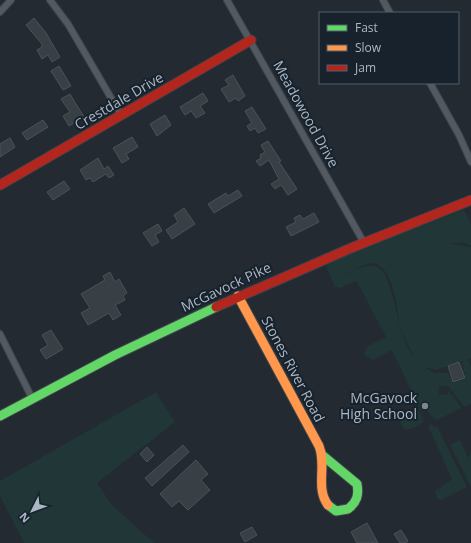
<svg xmlns="http://www.w3.org/2000/svg" width="471" height="543" viewBox="0 0 471 543" font-family="'Open Sans',sans-serif">
  <rect width="100%" height="100%" fill="#232a31"/>
  <g fill="#203637" fill-rule="evenodd">
    <path d="M464 210 471 224V246L464 243H449L471 247V358L468 359 471 367V404L464 407 449 387 439 386V394L447 395 448 391H449L462 408 437 420 433 418 425 408 428 406 427 404 421 408 425 420 392 350 373 360 367 357 364 354 368 346 386 337 357 282 356 281 340 288 335 287 326 267 330 262 343 255ZM376 263C397 276 395 307 401 328 404 338 409 348 414 356 396 338 395 270 375 266 364 264 353 271 343 275L366 264ZM463 361 462 363 466 379 453 383 448 373H435L424 367 436 370Z"/>
    <polygon points="156,392 175,422 97,483 112,505 154,543 24,543 0,496 0,481"/>
    <polygon points="418,408 424,422 411,429 404,429 400,422 401,418"/>
    <polygon points="432,424 434,428 437,426 467,487 441,500 437,499 435,491 452,479 428,426"/>
    <polygon points="460,440 468,458 471,451 471,487 450,445"/>
  </g>
  <g fill="#383f45" stroke="#4a525a">
    <polygon points="34,18 46,33 60,57 52,62 48,55 42,59 37,50 42,47 42,44 26,25"/>
    <polygon points="59,66 71,86 63,90 51,71"/>
    <polygon points="233,75 245,96 238,101 236,98 229,102 221,89 229,85 225,80"/>
    <polygon points="203,93 208,101 200,106 205,113 196,118 191,111 185,115 180,107"/>
    <polygon points="70,94 84,117 69,126 63,116 70,112 61,99"/>
    <polygon points="252,107 266,129 258,133 255,128 250,131 247,126 252,123 245,111"/>
    <polygon points="165,115 171,125 157,136 150,124"/>
    <polygon points="43,120 48,127 27,140 22,133"/>
    <polygon points="132,137 138,147 126,154 129,159 122,163 113,148"/>
    <polygon points="10,138 15,147 0,157 0,144"/>
    <polygon points="268,141 281,161 279,162 297,189 288,195 281,185 275,189 271,184 279,179 269,160 260,166 256,161 261,158 260,155 265,152 261,145"/>
    <polygon points="98,158 104,169 108,166 114,175 109,178 106,174 93,182 90,178 86,180 80,170"/>
    <polygon points="64,181 70,189 53,200 47,192"/>
    <polygon points="238,190 242,196 214,213 208,204 226,193 228,196"/>
    <polygon points="184,208 195,224 172,239 166,230 178,222 174,215"/>
    <polygon points="314,213 319,222 291,236 286,227 296,222 294,218 300,215 303,219"/>
    <polygon points="158,224 162,231 155,235 159,242 152,246 143,233"/>
    <polygon points="110,272 115,282 119,279 127,293 123,296 125,300 115,305 121,315 113,320 109,313 88,325 81,313 90,308 81,294 105,280 103,276"/>
    <polygon points="51,330 63,349 46,359 40,350 48,345 42,335"/>
    <polygon points="459,362 465,378 453,382 448,366"/>
    <polygon points="183,445 189,452 152,486 145,478"/>
    <polygon points="147,447 154,455 147,462 140,454"/>
    <polygon points="196,460 208,474 201,480 210,490 188,510 179,501 172,507 160,494"/>
    <polygon points="367,523 378,543 357,543 351,532"/>
    <polygon points="252,527 257,535 245,542 240,533"/>
    <polygon points="401,530 408,541 405,543 400,543 394,534"/>
  </g>
  <g fill="none" stroke-linecap="round" stroke-linejoin="round">
    <g stroke="#3f444a" stroke-width="8">
      <g id="street">
        <polyline points="50,0 68,24 121,115"/>
        <polyline points="227,0 363,241"/>
        <polyline points="383,0 390,13"/>
        <polyline points="0,12 11,0"/>
        <polyline points="430,83 459,135 471,162"/>
        <polyline points="0,334 32,398"/>
      </g>
    </g>
    <g stroke="#3f444a" stroke-width="11">
      <g id="fast">
        <polyline points="0,416 115,355 216,307"/>
        <path d="M322 455 357 484C359 495 357 502 348 509L336 511 328 505"/>
      </g>
    </g>
    <g stroke="#3f444a" stroke-width="11">
      <path id="slow" d="M238 296 319 446C327 465 315 488 328 505"/>
    </g>
    <g stroke="#3f444a" stroke-width="11">
      <g id="jam">
        <polyline points="0,185 251,40"/>
        <polyline points="216,307 351,248 471,200"/>
      </g>
    </g>
    <use href="#street" stroke="#525960" stroke-width="6"/>
    <use href="#fast" stroke="#63d668" stroke-width="9"/>
    <use href="#slow" stroke="#ff974d" stroke-width="9"/>
    <use href="#jam" stroke="#b3261e" stroke-width="9"/>
  </g>
  <circle fill="#7b8691" stroke="#17222c" stroke-width="1.5" cx="425" cy="406" r="4"/>
  <g text-anchor="middle" stroke-width="4" stroke-linejoin="round" paint-order="stroke">
    <g font-size="14" fill="#aab7c5" stroke="#17222c">
      <text transform="translate(119 101) rotate(-30)" y="5">Crestdale Drive</text>
      <text transform="translate(306 114) rotate(61)" y="5">Meadowood Drive</text>
      <text transform="translate(226 287) rotate(-25)" y="5">McGavock Pike</text>
      <text transform="translate(293 369) rotate(62)" y="5">Stones River Road</text>
    </g>
    <g font-size="14" fill="#aab7c5" stroke="#17222c" text-anchor="end">
      <text x="417" y="403">McGavock<tspan x="417" dy="16">High School</tspan></text>
    </g>
  </g>
  <rect x="319" y="12" width="140" height="72" fill="#17222c" stroke="#525e69"/>
  <rect x="327" y="25" width="20" height="6" fill="#63d668" stroke="#525e69"/>
  <text x="355" y="32" font-size="12" fill="#aab7c5">Fast</text>
  <rect x="327" y="45" width="20" height="6" fill="#ff974d" stroke="#525e69"/>
  <text x="355" y="52" font-size="12" fill="#aab7c5">Slow</text>
  <rect x="327" y="65" width="20" height="6" fill="#b3261e" stroke="#525e69"/>
  <text x="355" y="72" font-size="12" fill="#aab7c5">Jam</text>
  <g transform="translate(32 511) rotate(228)" stroke="#17222c" stroke-width="3" paint-order="stroke">
  <path d="M0-3L7 15L0 10L-7 15Z" fill="#aab7c5"/>
  <text y="-6" font-size="11" font-weight="bold" text-anchor="middle" fill="#aab7c5">N</text>
  </g>
</svg>
